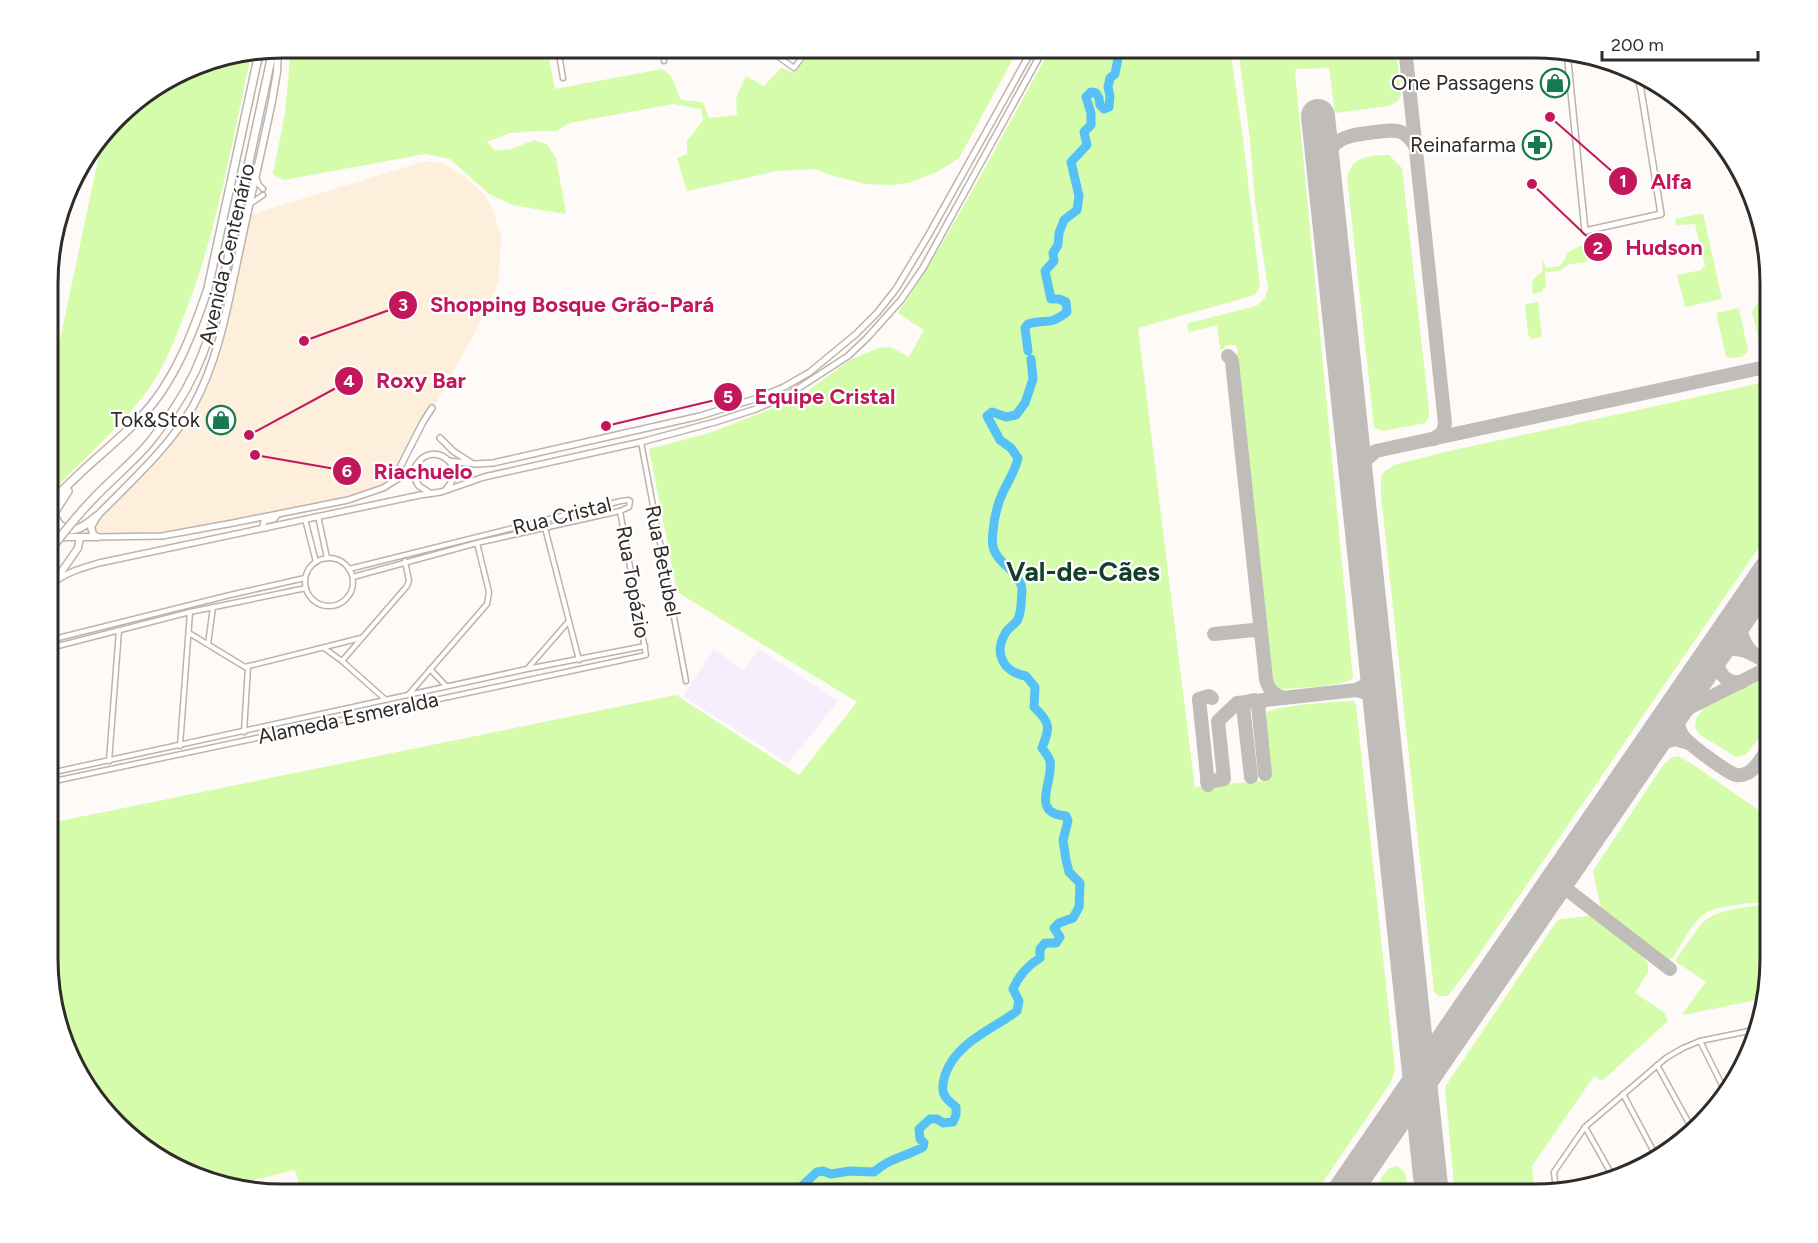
<svg xmlns="http://www.w3.org/2000/svg" width="1818" height="1243" viewBox="0 0 1818 1243" font-family="Figtree,sans-serif">
  <rect width="100%" height="100%" fill="#fefaf7"/>
  <polygon fill="#feeedc" points="432,161 442,163 463,175 484,194 491,206 501,235 499,275 498,283 485,314 402,465 392,478 374,492 162,538 106,540 99,537 95,533 93,527 95,520 156,453 192,407 214,356 246,216 419,163"/>
  <polygon fill="#f6edfd" points="714,649 744,670 759,649 838,701 788,763 683,696"/>
  <g fill="#d5fcaa">
    <polygon points="291,48 547,48 555,89 662,69 671,76 681,100 703,102 709,118 737,115 736,98 746,76 764,86 781,68 795,73 814,48 1019,48 959,158 939,171 912,182 894,185 865,184 831,175 814,169 777,171 687,191 677,158 687,154 687,141 703,120 701,109 673,104 570,123 556,131 538,131 510,133 487,142 495,151 512,149 534,140 547,144 556,158 566,214 512,205 489,194 450,159 425,154 284,180 273,174 285,113"/>
    <path d="M1051 48H1230L1243 138 1260 286 1255 295 1138 328 1195 789 1196 787 1268 780C1267 767 1259 725 1264 715 1269 705 1336 702 1350 701H1354L1356 705 1395 1070 1391 1082 1314 1195H302L295 1170 254 1180 253 1191 208 1182 140 1146 79 1077 50 990V823L676 695 799 775 857 702 677 592 649 449 709 433 797 399 850 360 878 348 890 347 909 357 924 330 898 313C955 228 1001 137 1051 48Z"/>
    <path d="M1238 48H1396L1401 95 1398 101 1389 106 1335 113 1329 68 1297 69 1295 72 1352 668 1353 678C1341 688 1294 687 1277 690L1272 685 1237 357 1238 349 1235 345H1226L1223 349H1220L1217 325 1189 332 1187 326 1189 323 1256 306 1265 298 1268 288 1255 202 1250 140Z"/>
    <path d="M251 55C231 147 215 243 178 331 169 354 159 376 144 395 116 431 81 461 50 494V387L102 141 128 107 194 66Z"/>
    <path d="M1380 155H1389L1402 168 1429 410V417L1425 423 1382 431 1374 427 1347 177C1352 159 1363 157 1380 155Z"/>
    <polygon points="78,172 50,306 50,253 72,179"/>
    <polygon points="1703,213 1722,299 1685,307 1677,275 1701,270 1705,266 1695,224 1676,225 1675,219"/>
    <path d="M1582 245 1585 247 1588 259 1587 262 1570 264 1559 271 1545 272 1546 288H1543V291L1533 294 1532 281 1537 275 1543 272 1542 261 1543 260 1546 268C1563 266 1561 267 1568 252Z"/>
    <path d="M1770 300V351C1765 351 1762 348 1760 345L1752 312 1757 303Z"/>
    <polygon points="1538,302 1542,337 1532,339 1528,334 1525,304"/>
    <polygon points="1739,308 1748,351 1742,357 1730,358 1726,356 1716,313"/>
    <polygon points="1770,381 1770,531 1473,963 1448,996 1438,996 1434,991 1381,495 1381,477 1385,471 1394,465 1449,451"/>
    <polygon points="1762,678 1770,683 1770,723 1749,751 1745,755 1736,757 1699,734 1695,727 1696,719 1704,708"/>
    <path d="M1678 756 1692 764 1770 818V901C1751 904 1720 904 1704 914 1691 924 1682 944 1673 957L1668 960 1601 909 1593 871 1664 764 1671 758Z"/>
    <path d="M1770 904V974L1765 998 1684 1015 1683 1013 1706 982 1675 961C1683 950 1700 922 1710 917 1725 908 1752 907 1770 904Z"/>
    <path d="M1589 916C1608 918 1638 948 1648 964V972L1635 993 1665 1013 1668 1021 1602 1081 1594 1076 1532 1166 1535 1195H1455L1445 1087 1556 922 1561 919Z"/>
    <path d="M1395 1166C1408 1169 1407 1183 1408 1195H1370L1388 1169Z"/>
  </g>
  <g fill="none" stroke-linecap="round" stroke-linejoin="round">
    <g stroke="#56c0f9" stroke-width="9">
      <path d="M1028 351 1025 328 1028 324C1046 318 1048 327 1067 312L1066 302 1059 299H1051L1045 271 1054 261 1053 253 1058 245 1059 233 1064 220 1077 210 1079 196 1071 162 1087 145 1084 132 1091 125V113L1086 97 1091 92 1096 93 1099 98 1100 105 1104 109 1109 107 1110 96 1108 87 1110 78 1115 74 1120 48"/>
      <path d="M792 1195 817 1172 823 1171 831 1174 850 1171 874 1172C890 1158 905 1157 923 1147L924 1143 920 1139 919 1129 930 1119H937L943 1123 953 1122 956 1115V1107C943 1097 940 1092 945 1075 956 1042 992 1030 1017 1011L1019 1001 1013 989C1019 975 1027 966 1040 958V949L1045 943H1056L1060 937 1054 928 1059 923 1073 918 1079 907 1080 883 1069 872 1066 860 1063 840 1068 821 1066 816C1029 813 1054 782 1050 761 1049 757 1045 752 1042 748 1050 727 1051 723 1034 707L1035 687 1026 676C1003 672 993 653 1006 632 1009 627 1016 624 1018 619 1022 610 1021 600 1022 591 1022 573 999 565 994 550 992 544 992 538 993 532 994 517 997 505 1003 492 1009 480 1015 471 1018 458L1011 448 1000 440 987 416 992 412 1006 417 1016 415 1025 403 1033 379 1031 359"/>
    </g>
    <g stroke="#c0bcb9" stroke-width="14">
      <polyline points="1406,57 1445,423 1443,432 1434,439"/>
      <path d="M1323 168C1329 137 1349 135 1376 132 1385 131 1395 129 1403 133 1409 136 1412 141 1416 147"/>
      <path d="M1228 356 1231 359 1232 362 1266 679C1268 690 1274 695 1284 698"/>
      <polyline points="1356,476 1364,461 1376,451 1770,366"/>
      <path d="M1740 614C1740 630 1741 642 1753 653"/>
      <polyline points="1214,634 1254,630 1258,630 1261,635"/>
      <path d="M1716 650C1741 646 1750 651 1770 665"/>
      <path d="M1715 652C1717 668 1722 685 1742 682"/>
      <path d="M1356 690C1368 692 1374 697 1380 708"/>
      <polyline points="1264,700 1258,705 1265,774"/>
      <path d="M1681 700C1676 710 1676 726 1683 736 1688 744 1728 773 1736 775 1739 776 1742 775 1745 774 1756 771 1763 755 1770 746"/>
      <polyline points="1666,722 1673,716 1770,667"/>
      <polyline points="1649,747 1675,739 1689,743"/>
      <polyline points="1251,777 1243,706 1246,702 1254,700"/>
      <path d="M1207 782 1224 779 1218 721 1237 703 1356 690C1368 685 1372 679 1375 666"/>
      <polyline points="1208,785 1199,699 1209,696 1212,698"/>
      <polyline points="1557,882 1670,969"/>
    </g>
    <g stroke="#c0bcb9" stroke-width="34">
      <polyline points="1318,116 1432,1195"/>
      <polyline points="1342,1195 1770,571"/>
    </g>
    <g stroke="#bdb3ac" stroke-width="7">
      <g id="minor">
        <polyline points="558,48 563,78"/>
        <polyline points="662,48 664,61"/>
        <polyline points="766,48 794,68 809,48"/>
        <polyline points="256,177 259,185 263,189"/>
        <polyline points="250,204 263,195"/>
        <polyline points="641,442 686,681"/>
        <polyline points="318,516 327,558"/>
        <polyline points="305,519 316,562"/>
        <polyline points="545,528 579,660"/>
        <circle cx="329" cy="582" r="24"/>
        <polyline points="349,569 621,501 628,500 630,501 629,507 620,511 477,543 353,577"/>
        <polyline points="189,633 245,667 361,638"/>
        <polyline points="50,640 230,595 305,578"/>
        <polyline points="208,644 213,607"/>
        <polyline points="50,648 190,612 306,588"/>
        <polyline points="324,648 342,661 386,700"/>
        <polyline points="342,661 407,586 409,581 405,561"/>
        <polyline points="528,668 568,622"/>
        <polyline points="430,669 446,686"/>
        <polyline points="409,694 487,604 489,592 477,543"/>
        <polyline points="244,732 248,667"/>
        <polyline points="180,746 190,612"/>
        <polyline points="109,761 119,630"/>
        <polyline points="50,773 527,669 645,646"/>
        <polyline points="50,782 646,655 620,511"/>
        <polyline points="1747,1031 1753,1044"/>
        <polyline points="1700,1041 1726,1093"/>
        <polyline points="1657,1065 1691,1127"/>
        <polyline points="1623,1094 1655,1154"/>
        <polyline points="1585,1127 1612,1175"/>
        <polyline points="1604,1179 1666,1148"/>
        <polyline points="1556,1190 1554,1172 1585,1127 1666,1058 1683,1048 1700,1041 1759,1029"/>
      </g>
    </g>
    <g stroke="#bdb3ac" stroke-width="8">
      <g id="tertiary">
        <polyline points="1567,52 1585,231 1661,214 1641,90 1637,75"/>
        <polyline points="440,438 453,451 470,462"/>
        <polyline points="449,461 475,464 493,463 700,416 758,398 784,387 810,372 856,334 877,313 896,289 928,236 1033,48"/>
        <polyline points="394,479 423,422 432,408"/>
        <path d="M430 493 419 486C414 479 413 471 417 464 433 440 468 465 447 488"/>
        <polyline points="266,528 263,526 264,521 274,519 277,515"/>
        <polyline points="97,537 162,536 233,523 348,500 383,488 415,468"/>
        <path d="M50 586C63 573 82 568 99 563L420 495 441 492 484 477 641 442 715 422 756 409 788 395 848 356 867 338 901 300 923 268 1044 48"/>
      </g>
    </g>
    <g stroke="#bdb3ac" stroke-width="9">
      <g id="secondary">
        <path d="M97 537 93 534 91 527 97 516C131 481 168 449 193 406 220 357 228 302 240 248 250 199 262 150 272 101L277 72 278 49"/>
        <polyline points="50,539 65,537 97,537"/>
        <polyline points="55,581 78,548 80,537"/>
      </g>
    </g>
    <g stroke="#bdb3ac" stroke-width="10">
      <g id="primary">
        <polyline points="221,291 273,50"/>
        <path d="M68 491 54 513C55 518 56 522 61 526 74 536 87 524 97 516"/>
        <path d="M50 504C77 472 111 448 140 418 174 383 193 333 208 288L259 53"/>
      </g>
    </g>
    <use href="#minor" stroke="#fff" stroke-width="4"/>
    <use href="#tertiary" stroke="#fff" stroke-width="5"/>
    <use href="#secondary" stroke="#fff" stroke-width="6"/>
    <use href="#primary" stroke="#fff" stroke-width="7"/>
    <g stroke="#bdb3ac" stroke-width="10" stroke-linecap="butt">
      <path id="primary-bridge" d="M50 550C64 532 78 514 94 498 112 479 133 462 149 443 189 394 208 352 221 291"/>
    </g>
    <use href="#primary-bridge" stroke="#fff" stroke-width="7"/>
  </g>
  <defs>
    <g id="shop-ring" transform="scale(1.5)"><circle r="9.5" fill="#fff" stroke="#167951" stroke-width="1.5"/><path d="M-5-2.5h2.3a2.7 3.5 0 0 1 5.4 0H5L5.5 6h-11ZM-1.5-2.5h3a1.5 2.3 0 0 0-3 0Z" fill="#167951"/></g>
    <g id="pharmacy-ring" transform="scale(1.5)"><circle r="9.5" fill="#fff" stroke="#167951" stroke-width="1.5"/><path d="M-2-6h4v4h4v4h-4v4h-4v-4h-4v-4h4Z" fill="#167951"/></g>
  </defs>
  <g fill-rule="evenodd">
    <use href="#shop-ring" x="1555" y="83"/>
    <use href="#pharmacy-ring" x="1537" y="145"/>
    <use href="#shop-ring" x="221" y="420"/>
  </g>
  <g text-anchor="middle" stroke-width="4.5" stroke-linejoin="round" paint-order="stroke">
    <g font-size="21" fill="#2f2b28" stroke="#fff" text-anchor="end">
      <text x="1534" y="90">One Passagens</text>
      <text x="1516" y="152">Reinafarma</text>
      <text x="200" y="427">Tok&amp;Stok</text>
    </g>
    <g font-size="21" fill="#2f2b28" stroke="#fff">
      <text transform="translate(227 254) rotate(-77)" y="7">Avenida Centenário</text>
      <text transform="translate(562 516) rotate(-14)" y="7">Rua Cristal</text>
      <text transform="translate(663 561) rotate(79)" y="7">Rua Betubel</text>
      <text transform="translate(633 582) rotate(80)" y="7">Rua Topázio</text>
      <text transform="translate(348 718) rotate(-12)" y="7">Alameda Esmeralda</text>
    </g>
    <g font-size="27" font-weight="bold" fill="#133f2b" stroke="#fff">
      <text x="1083" y="581">Val-de-Cães</text>
    </g>
  </g>
  <path d="M0 0H1818V1243H0ZM283 58H1535A225 225 0 0 1 1760 283V959A225 225 0 0 1 1535 1184H283A225 225 0 0 1 58 959V283A225 225 0 0 1 283 58Z" fill="#fff" fill-rule="evenodd"/>
  <path fill="none" stroke="#2f2b28" stroke-width="3" d="M283 58H1535A225 225 0 0 1 1760 283V959A225 225 0 0 1 1535 1184H283A225 225 0 0 1 58 959V283A225 225 0 0 1 283 58Z"/>
  <path fill="none" stroke="#c2185b" stroke-width="2" d="M1550 117L1623 181M1532 184L1598 247M304 341L403 305M249 435L349 381M606 426L728 397M255 455L347 471"/>
  <g fill="#c2185b" stroke="#fff" stroke-width="2">
    <circle cx="1550" cy="117" r="6"/>
    <circle cx="1532" cy="184" r="6"/>
    <circle cx="304" cy="341" r="6"/>
    <circle cx="249" cy="435" r="6"/>
    <circle cx="606" cy="426" r="6"/>
    <circle cx="255" cy="455" r="6"/>
    <circle cx="1623" cy="181" r="15"/>
    <circle cx="1598" cy="247" r="15"/>
    <circle cx="403" cy="305" r="15"/>
    <circle cx="349" cy="381" r="15"/>
    <circle cx="728" cy="397" r="15"/>
    <circle cx="347" cy="471" r="15"/>
  </g>
  <g font-size="18" text-anchor="middle" font-weight="bold" fill="#fff">
    <text x="1623" y="187">1</text>
    <text x="1598" y="254">2</text>
    <text x="403" y="311">3</text>
    <text x="349" y="387">4</text>
    <text x="728" y="403">5</text>
    <text x="347" y="477">6</text>
  </g>
  <g font-size="22" text-anchor="middle" font-weight="bold" fill="#c2185b" stroke="#fff" stroke-width="4.5" stroke-linejoin="round" paint-order="stroke">
    <text x="1671" y="189">Alfa</text>
    <text x="1664" y="255">Hudson</text>
    <text x="572" y="312">Shopping Bosque Grão-Pará</text>
    <text x="421" y="388">Roxy Bar</text>
    <text x="825" y="404">Equipe Cristal</text>
    <text x="423" y="479">Riachuelo</text>
  </g>
  <path d="M1602 51v9h156v-9" fill="none" stroke="#2f2b28" stroke-width="3"/>
  <text x="1611" y="51" font-size="18" fill="#2f2b28" stroke="#ffffff" stroke-width="4.5" paint-order="stroke">200 m</text>
</svg>
